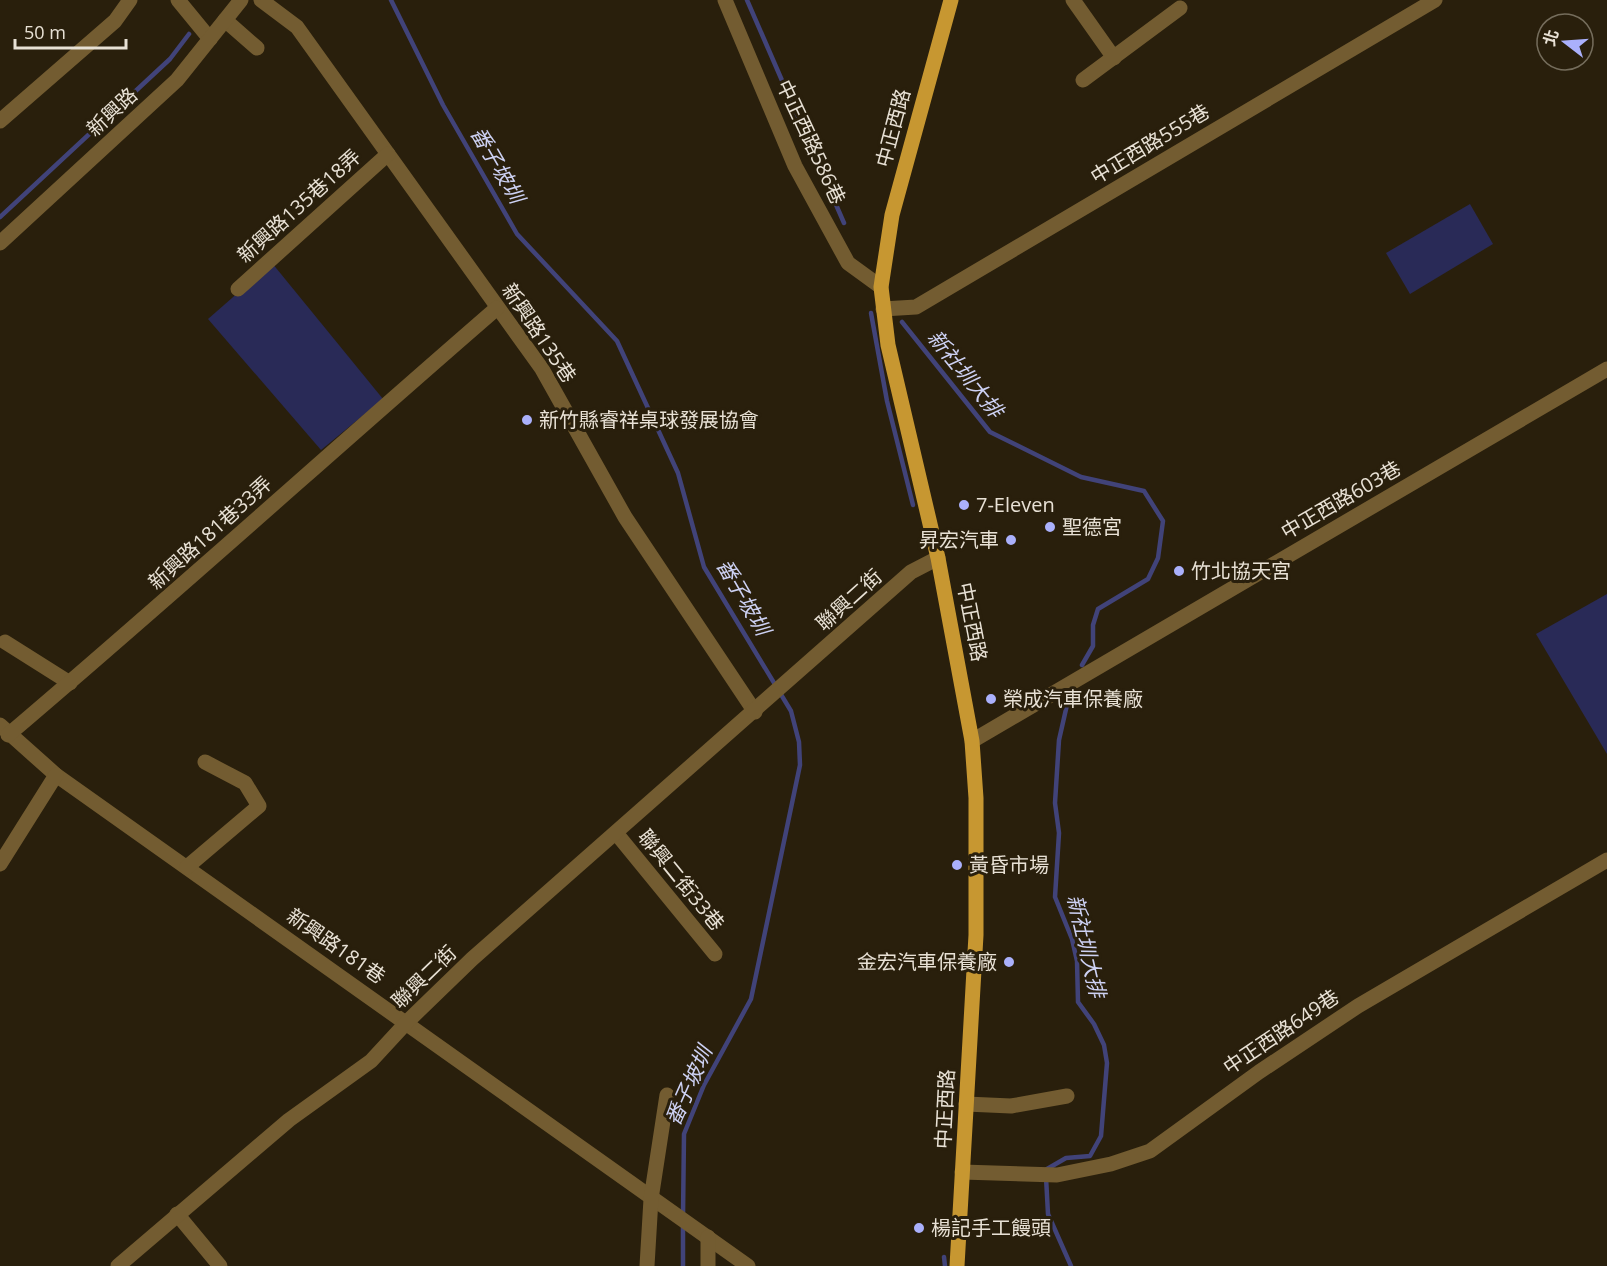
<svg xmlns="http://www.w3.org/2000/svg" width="1607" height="1266" viewBox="0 0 1607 1266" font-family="'Open Sans','Noto Sans TC',sans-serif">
  <rect width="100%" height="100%" fill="#291f0c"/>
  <g fill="#292a57">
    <polygon points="1470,204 1493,244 1410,294 1386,253"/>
    <polygon points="272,263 383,399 321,450 208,319"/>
    <polygon points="1607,594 1607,754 1536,634"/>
  </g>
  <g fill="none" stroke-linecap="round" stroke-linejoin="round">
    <g stroke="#414379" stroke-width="4.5">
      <polyline points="391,0 443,105 517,234 617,341 678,473 704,567 791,711 799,742 800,765 751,999 704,1085 684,1134 683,1216"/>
      <polyline points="747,0 844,223"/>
      <polyline points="0,217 170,59 189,34"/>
      <polyline points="871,313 887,401 913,505"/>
      <polyline points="902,322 990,432 1081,477 1144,491 1163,521 1158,558 1148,579 1098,609 1093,625 1093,646 1082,665"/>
      <polyline points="1047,1169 1066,1158 1090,1156 1101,1136 1107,1063 1104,1045 1094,1024 1078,1002 1077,961 1072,939 1055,897 1059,833 1055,803 1059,740 1069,696"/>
      <polyline points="1046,1177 1048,1214 1071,1266"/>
      <polyline points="944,1257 945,1266"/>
      <polyline points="683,1266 683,1224"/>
    </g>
    <g stroke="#735c31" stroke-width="15">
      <polyline points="178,0 210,39"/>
      <polyline points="261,0 297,27 542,369 625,517 755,712"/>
      <polyline points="725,0 795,166 848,263 881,287"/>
      <polyline points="1073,0 1114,58"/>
      <polyline points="225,20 257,48"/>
      <polyline points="1083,80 1180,8"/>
      <polyline points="0,121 115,21 130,0"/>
      <polyline points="0,243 177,80 241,0"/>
      <polyline points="238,289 388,154"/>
      <polyline points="883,309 916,307 1435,0"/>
      <polyline points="5,642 70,683"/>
      <polyline points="0,725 56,775 748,1266"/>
      <path d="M8 735C173 595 333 450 497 308"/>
      <polyline points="972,741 1607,369"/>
      <polyline points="616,833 715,954"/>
      <polyline points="0,864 56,775"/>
      <polyline points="187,867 259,806 245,783 205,762"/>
      <polyline points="966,1104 1011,1106 1067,1096"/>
      <polyline points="962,1172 1057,1175 1111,1164 1150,1151 1259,1072 1358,1006 1607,860"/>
      <polyline points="177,1214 220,1266"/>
      <polyline points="708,1237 708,1266"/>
      <polyline points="118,1266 289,1120 371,1061 407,1022 472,959 911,572 938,558"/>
      <polyline points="647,1266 651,1199 667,1095"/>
    </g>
    <polyline stroke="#c79731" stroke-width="15" points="951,0 892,215 881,287 888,345 938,558 972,741 976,798 976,935 957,1266"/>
  </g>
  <g fill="#aab0fb" stroke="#291f0c" stroke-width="2">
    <circle cx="527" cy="420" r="6"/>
    <circle cx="964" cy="505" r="6"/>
    <circle cx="1050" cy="527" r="6"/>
    <circle cx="1011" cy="540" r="6"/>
    <circle cx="1179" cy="571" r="6"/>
    <circle cx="991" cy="699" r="6"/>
    <circle cx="957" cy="865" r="6"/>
    <circle cx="1009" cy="962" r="6"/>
    <circle cx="919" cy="1228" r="6"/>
  </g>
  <g text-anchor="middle" stroke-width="6" stroke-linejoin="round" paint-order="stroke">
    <g font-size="20" fill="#e8e1d5" stroke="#291f0c">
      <text transform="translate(112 112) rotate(-43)" y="7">新興路</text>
      <text transform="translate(893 128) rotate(-75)" y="7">中正西路</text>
      <text transform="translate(811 142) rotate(65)" y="7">中正西路586巷</text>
      <text transform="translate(1150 144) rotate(-31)" y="7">中正西路555巷</text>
      <text transform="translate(299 206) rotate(-42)" y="7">新興路135巷18弄</text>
      <text transform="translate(539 333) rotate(56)" y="7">新興路135巷</text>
      <text transform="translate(1341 500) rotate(-30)" y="7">中正西路603巷</text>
      <text transform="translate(210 533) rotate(-42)" y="7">新興路181巷33弄</text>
      <text transform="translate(849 600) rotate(-42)" y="7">聯興二街</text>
      <text transform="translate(972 622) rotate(79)" y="7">中正西路</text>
      <text transform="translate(681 880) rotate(51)" y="7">聯興二街33巷</text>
      <text transform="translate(336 946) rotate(35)" y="7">新興路181巷</text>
      <text transform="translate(424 977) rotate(-44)" y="7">聯興二街</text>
      <text transform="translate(1281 1032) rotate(-34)" y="7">中正西路649巷</text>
      <text transform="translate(945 1109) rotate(-87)" y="7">中正西路</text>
    </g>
    <g font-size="20" fill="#e8e1d5" stroke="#291f0c" text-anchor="start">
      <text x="539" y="427">新竹縣睿祥桌球發展協會</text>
      <text x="976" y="512">7-Eleven</text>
      <text x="1062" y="534">聖德宮</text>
      <text x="999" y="547" text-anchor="end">昇宏汽車</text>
      <text x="1191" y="578">竹北協天宮</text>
      <text x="1003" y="706">榮成汽車保養廠</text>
      <text x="969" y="872">黃昏市場</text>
      <text x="997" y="969" text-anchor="end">金宏汽車保養廠</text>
      <text x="931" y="1235">楊記手工饅頭</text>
    </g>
    <g font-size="21" font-style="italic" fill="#cdd1f3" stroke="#291f0c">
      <text transform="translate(497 165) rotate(60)" y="7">番子坡圳</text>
      <text transform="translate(965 374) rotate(51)" y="7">新社圳大排</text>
      <text transform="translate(743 597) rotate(60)" y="7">番子坡圳</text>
      <text transform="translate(1086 946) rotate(77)" y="7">新社圳大排</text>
      <text transform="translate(689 1086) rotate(-66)" y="7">番子坡圳</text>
    </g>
  </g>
  <g transform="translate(1565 42) rotate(287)"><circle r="28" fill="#291f0c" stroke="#756d5c" stroke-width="1.5"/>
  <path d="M0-4.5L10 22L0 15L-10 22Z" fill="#aab0fb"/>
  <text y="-9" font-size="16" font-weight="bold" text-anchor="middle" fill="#e8e1d5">北</text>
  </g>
  <path d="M15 39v9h111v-9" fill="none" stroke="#e8e1d5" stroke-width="3"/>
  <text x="24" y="39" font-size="18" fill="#e8e1d5" stroke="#291f0c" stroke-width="4.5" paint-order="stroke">50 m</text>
</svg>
